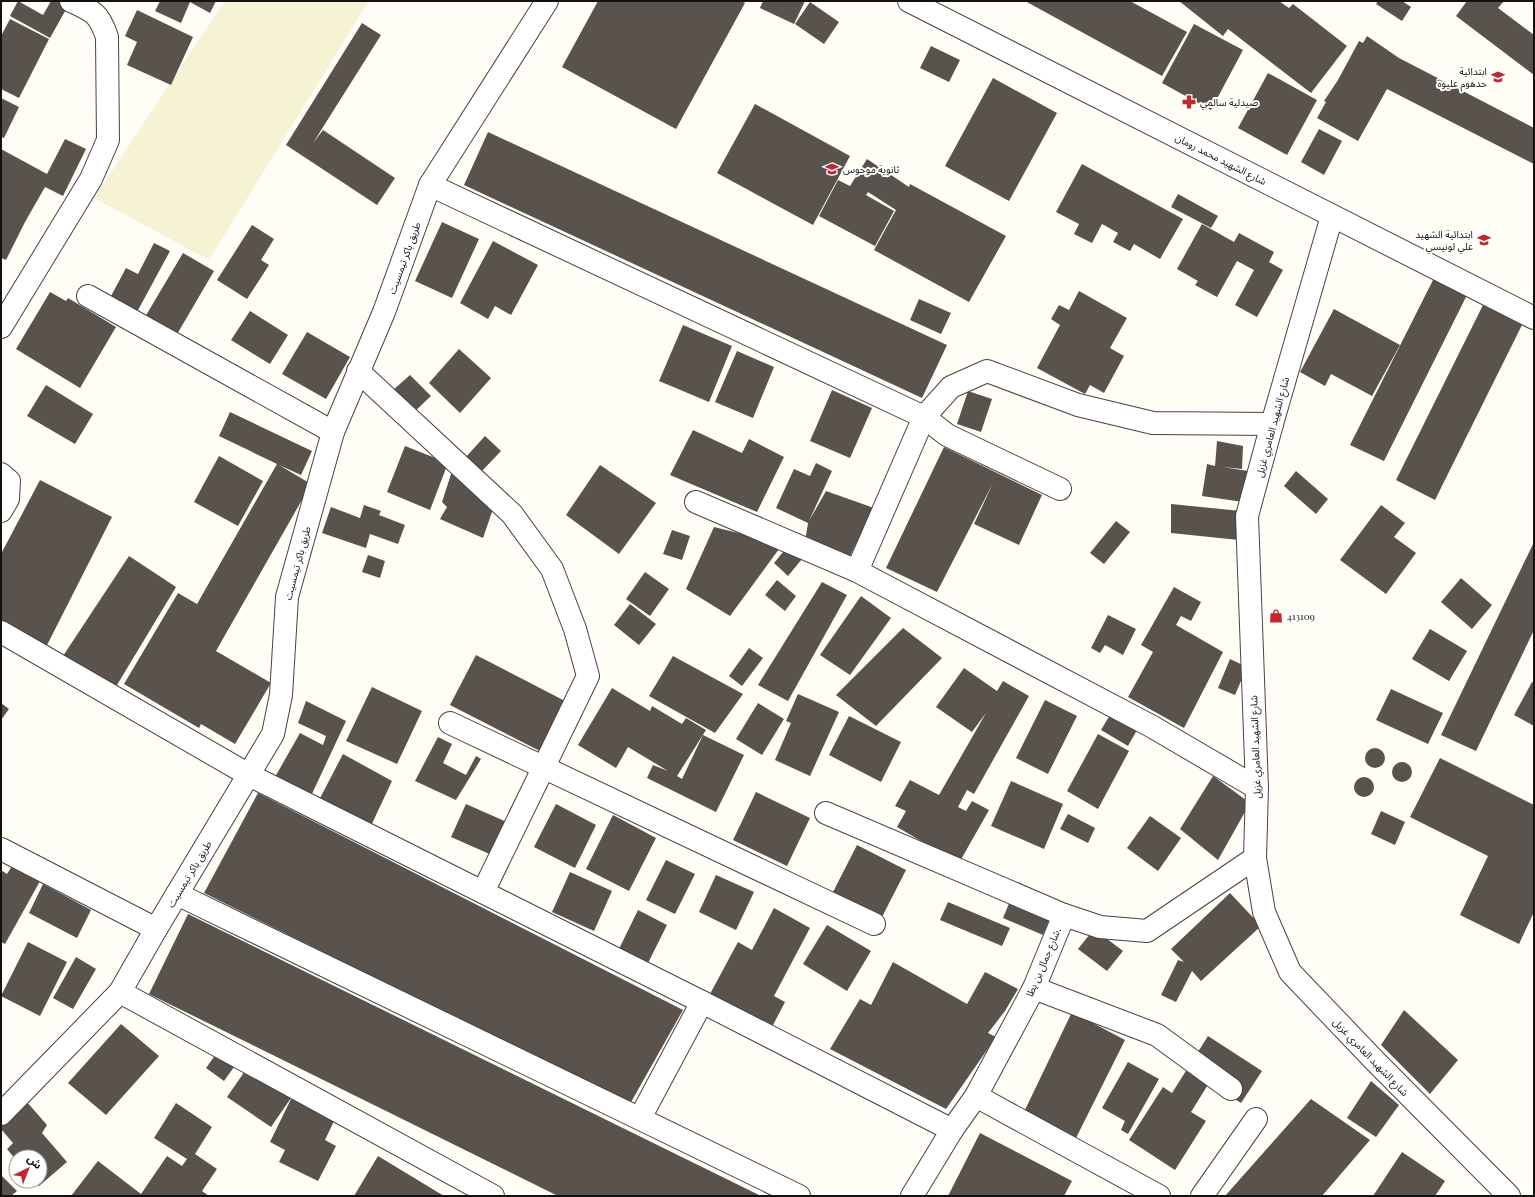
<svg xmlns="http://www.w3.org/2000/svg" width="1535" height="1197" viewBox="0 0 1535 1197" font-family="'Playfair Display','Noto Sans Arabic',serif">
  <rect width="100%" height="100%" fill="#fffdf5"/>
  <polygon fill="#f6f3d4" points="225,1 369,1 209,260 94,198"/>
  <g fill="#5a524d">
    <polygon points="18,1 43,15 51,1 64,1 69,4 50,38 10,16"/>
    <polygon points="160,1 216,1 210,13 190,2 181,23 155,11"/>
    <polygon points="598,1 741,1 745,3 676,129 562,67"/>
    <polygon points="763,1 805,1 794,24 760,8"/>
    <polygon points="1025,1 1130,1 1187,32 1162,76"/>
    <polygon points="1179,1 1279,1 1289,8 1293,4 1347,46 1311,93 1228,29 1223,36"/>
    <polygon points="1378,1 1402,1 1411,7 1402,21 1376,4"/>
    <polygon points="1467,1 1504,1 1498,8 1534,35 1534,75 1456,16"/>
    <polygon points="810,2 839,22 824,44 795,24"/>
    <polygon points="137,10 193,37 171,85 127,65 137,42 125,36"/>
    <polygon points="10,19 49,39 19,98 1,89 1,36"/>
    <polygon points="362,23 381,35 313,143 323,130 395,178 377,205 286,145"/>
    <polygon points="1194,24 1243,50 1211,110 1162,83"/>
    <polygon points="1367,36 1399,58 1534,128 1534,164 1387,89 1358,141 1317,118 1326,102 1324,101 1338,80 1359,41 1363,43"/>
    <polygon points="931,46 960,60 949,82 920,68"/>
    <polygon points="1268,73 1317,100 1287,155 1238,128"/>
    <polygon points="993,78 1057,113 1009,201 945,166"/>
    <polygon points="1,98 19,107 4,138 1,137"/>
    <polygon points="755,104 850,156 813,225 717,173"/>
    <polygon points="1319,129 1342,141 1324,175 1301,162"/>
    <polygon points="488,132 947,345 922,398 464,185"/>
    <polygon points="65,139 86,149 63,196 45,187 25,222 6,260 1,258 1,149 47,174"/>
    <polygon points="867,159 909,187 910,184 1006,236 969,302 874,250 896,210 868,192 866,195 894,211 875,246 819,216 838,180 850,186"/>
    <polygon points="1082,164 1183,219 1160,259 1134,244 1130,251 1113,242 1118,233 1102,224 1092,243 1074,234 1079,224 1056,212"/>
    <polygon points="1178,194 1218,216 1211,228 1171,207"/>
    <polygon points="442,222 479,239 452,298 415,281"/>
    <polygon points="1202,224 1234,242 1239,233 1274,252 1269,262 1283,270 1257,317 1235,305 1254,270 1237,261 1217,297 1195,285 1198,281 1177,269"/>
    <polygon points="252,225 274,239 261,260 269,265 247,299 217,280"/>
    <polygon points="493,241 538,265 511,315 495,306 488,319 460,303"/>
    <polygon points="154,243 170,251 137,312 110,298 126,268 138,274"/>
    <polygon points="183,253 214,271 176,336 145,317"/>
    <polygon points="1434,278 1467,295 1384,461 1350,445"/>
    <polygon points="1079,291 1127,318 1110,348 1124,356 1104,393 1090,385 1085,394 1037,368 1060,325 1051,319 1059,305 1069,310"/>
    <polygon points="50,292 66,301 68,298 116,327 80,388 16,349"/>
    <polygon points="919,299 951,313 941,334 910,320"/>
    <polygon points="1483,305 1522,325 1435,500 1396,480"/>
    <polygon points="1334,309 1400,345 1372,396 1331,374 1325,386 1300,372"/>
    <polygon points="250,311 288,335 270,364 231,340"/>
    <polygon points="683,325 732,346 709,402 659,381"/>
    <polygon points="307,332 350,357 326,399 282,374"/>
    <polygon points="459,349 491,378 460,413 429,383"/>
    <polygon points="737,351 774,367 753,418 715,402"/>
    <polygon points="410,375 431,396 413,413 392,391"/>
    <polygon points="46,385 93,414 75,444 27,416"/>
    <polygon points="832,390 872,408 850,458 810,441"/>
    <polygon points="968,391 992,399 981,432 957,424"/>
    <polygon points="230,412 312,451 301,475 279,465 311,484 216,651 271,683 235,744 201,724 199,728 124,684 178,593 197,604 277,464 219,436"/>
    <polygon points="693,430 742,453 749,439 784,457 757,512 670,475"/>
    <polygon points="485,436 501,451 481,472 465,458"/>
    <polygon points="1217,441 1243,446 1242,469 1222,467 1248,471 1243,502 1202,496 1207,464 1215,466"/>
    <polygon points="405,446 448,463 430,510 387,492"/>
    <polygon points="944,447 1042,495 1019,545 974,524 993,483 937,592 886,568"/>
    <polygon points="219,456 263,481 238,526 194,502"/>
    <polygon points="816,463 832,471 809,521 826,491 874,508 849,558 805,541 808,523 776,508 794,469 810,476"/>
    <polygon points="600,465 656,503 619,554 566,515"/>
    <polygon points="453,468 494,506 483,538 440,519 447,507 442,502"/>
    <polygon points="1296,471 1328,499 1316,514 1284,486"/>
    <polygon points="40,480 112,517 42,655 1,629 1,554"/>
    <polygon points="1171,504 1241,511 1239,540 1171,533"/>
    <polygon points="364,505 381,511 379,515 405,525 398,544 370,534 366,548 322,533 331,507 360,518"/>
    <polygon points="1381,505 1405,523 1394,537 1416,553 1386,594 1340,560"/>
    <polygon points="1116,521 1130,532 1104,564 1090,553"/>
    <polygon points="714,527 767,540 779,549 730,616 686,589"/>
    <polygon points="672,530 690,536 682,560 663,554"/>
    <polygon points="1534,542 1534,630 1476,751 1441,735"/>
    <polygon points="788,546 802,559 788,576 774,563"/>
    <polygon points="368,555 385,561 380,578 362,572"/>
    <polygon points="129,556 176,587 114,690 61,659"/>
    <polygon points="645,572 669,589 650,616 626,599"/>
    <polygon points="1461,578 1492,605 1472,629 1441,602"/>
    <polygon points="777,580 796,596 785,611 765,595"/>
    <polygon points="822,582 847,595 788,701 758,685"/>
    <polygon points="1174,587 1201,602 1191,621 1181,616 1176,625 1223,652 1184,728 1128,697 1153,652 1141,645"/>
    <polygon points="861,596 891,618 850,675 820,655"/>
    <polygon points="630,604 656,624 639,645 614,625"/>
    <polygon points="1108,615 1136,629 1123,655 1105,645 1100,653 1091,648"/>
    <polygon points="903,628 942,658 876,726 836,695"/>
    <polygon points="1430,629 1467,651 1449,681 1412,659"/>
    <polygon points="749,648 763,658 742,686 729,676"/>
    <polygon points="476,655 565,701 540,751 450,705"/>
    <polygon points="673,656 743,694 715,733 649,696"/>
    <polygon points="1230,659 1247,667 1235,695 1218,688"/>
    <polygon points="964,668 997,691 1003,681 1029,696 974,794 967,790 958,807 966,811 972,801 989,810 959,863 897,827 906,811 895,806 910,780 939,795 986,713 972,732 936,707"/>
    <polygon points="1532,682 1534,683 1534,726 1514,715"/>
    <polygon points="372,687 422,711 397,764 346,741"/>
    <polygon points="612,688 650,711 652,706 682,724 686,718 706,730 677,776 682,779 703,735 744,755 716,812 647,778 653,765 668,771 628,747 616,768 578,745"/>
    <polygon points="1391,689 1443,713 1428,744 1376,720"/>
    <polygon points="798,694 839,712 810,776 775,760 791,723 786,721"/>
    <polygon points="1045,700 1077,716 1048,774 1016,758"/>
    <polygon points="306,701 346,721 311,796 275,777 300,733 323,745 326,736 298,723"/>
    <polygon points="1,703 9,709 1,720"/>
    <polygon points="758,703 784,719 762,755 736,739"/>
    <polygon points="1110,715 1137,730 1128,746 1101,730"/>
    <polygon points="849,716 901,742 881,782 829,755"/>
    <polygon points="1098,734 1129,751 1098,809 1067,791"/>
    <polygon points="438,737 452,744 443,763 466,775 476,756 481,759 456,800 415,781"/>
    <circle cx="1375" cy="758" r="10"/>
    <polygon points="343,754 392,781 369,830 318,802"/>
    <polygon points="1440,758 1534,805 1534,912 1519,944 1460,915 1488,856 1410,817"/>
    <circle cx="1402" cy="772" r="10"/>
    <polygon points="1213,776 1250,803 1218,860 1180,829"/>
    <circle cx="1364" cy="787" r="10"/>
    <polygon points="1011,781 1063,804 1044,849 991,826"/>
    <polygon points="756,792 810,818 787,866 733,840"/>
    <polygon points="258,793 683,1010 630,1104 204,893"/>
    <polygon points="466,804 509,823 494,856 451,837"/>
    <polygon points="556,804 596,825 575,868 534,847"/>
    <polygon points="1381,811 1405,822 1395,845 1371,834"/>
    <polygon points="1068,814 1095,828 1088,843 1060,829"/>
    <polygon points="613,815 656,838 629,891 586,869"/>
    <polygon points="1150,816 1181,838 1158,871 1127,848"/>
    <polygon points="857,845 906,870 882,917 833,892"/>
    <polygon points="17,858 44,874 5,944 1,942 1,870 7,874"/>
    <polygon points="666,860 695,874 675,914 646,900"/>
    <polygon points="570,872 612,891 594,931 552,912"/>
    <polygon points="716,875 754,892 736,930 699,912"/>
    <polygon points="43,884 91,910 77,938 29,913"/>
    <polygon points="1230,893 1261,926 1201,981 1192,971 1176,1002 1161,995 1178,960 1184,962 1171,949"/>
    <polygon points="1010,901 1050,918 1043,935 1003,918"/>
    <polygon points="948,902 1010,928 1002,946 940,920"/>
    <polygon points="774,908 810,928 774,996 785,1002 772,1027 710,994 738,942 752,950"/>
    <polygon points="638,910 667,925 647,965 618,951"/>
    <polygon points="188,914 761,1196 558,1196 149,994"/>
    <polygon points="827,925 871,951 847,991 803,964"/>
    <polygon points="1094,929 1123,951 1107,971 1078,949"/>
    <polygon points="28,942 67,962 40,1016 1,996"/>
    <polygon points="76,957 96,969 73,1009 53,998"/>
    <polygon points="893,962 967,1004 985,972 1018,989 1005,1011 988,1033 996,1037 946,1109 830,1049 860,999 871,1005"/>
    <polygon points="1404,1010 1458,1060 1430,1094 1381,1045"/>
    <polygon points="1072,1012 1125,1040 1075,1140 1024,1112"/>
    <polygon points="121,1024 159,1056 106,1115 68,1083"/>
    <polygon points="1208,1036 1262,1071 1241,1103 1209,1083 1191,1112 1206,1121 1175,1170 1129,1140 1163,1087 1172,1093"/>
    <polygon points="216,1054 234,1067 224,1081 206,1068"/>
    <polygon points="1128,1062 1159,1079 1128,1134 1121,1130 1125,1121 1102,1108"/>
    <polygon points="247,1068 291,1098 271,1127 227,1097"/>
    <polygon points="1371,1081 1399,1105 1376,1137 1347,1118"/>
    <polygon points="291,1099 334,1121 325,1140 336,1146 318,1181 279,1162 285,1150 270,1142"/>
    <polygon points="1311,1099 1370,1140 1322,1196 1225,1196"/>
    <polygon points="26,1101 47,1125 42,1133 67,1162 39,1186 34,1181 40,1181 40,1157 16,1157 16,1160 7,1149 13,1143 1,1129 1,1122"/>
    <polygon points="176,1103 212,1127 195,1154 217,1169 202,1191 209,1196 71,1196 98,1161 141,1194 167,1156 182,1166 187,1159 154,1138"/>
    <polygon points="980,1133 1072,1181 1064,1196 948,1196"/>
    <polygon points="1402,1152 1445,1181 1435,1196 1373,1196"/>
    <polygon points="378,1156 444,1196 354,1196"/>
    <polygon points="1,1175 17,1191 11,1196 1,1196"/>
  </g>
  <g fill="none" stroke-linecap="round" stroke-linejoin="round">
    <g stroke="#444" stroke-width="24">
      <g id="street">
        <polyline points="909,1 1534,318"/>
        <polyline points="430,185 924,417 947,435 1060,489"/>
        <polyline points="1332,216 1272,424 1247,516 1257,788 1255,858 1264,912 1290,972 1374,1060 1509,1196"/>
        <polyline points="88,296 333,432"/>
        <path d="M1 327 91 179 108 140 107 37C99 13 93 11 71 1"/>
        <polyline points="358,371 512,514 552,569 575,629 588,676 483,892"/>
        <polyline points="1,474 9,481 8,499 1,511"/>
        <polyline points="696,502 857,571 1151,726 1257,788"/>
        <polyline points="857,571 924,417 951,387 987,371 1078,405 1153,423 1272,424"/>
        <polyline points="1,632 249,775 702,1002 952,1130"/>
        <polyline points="450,723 874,924"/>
        <polyline points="826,813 1064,915"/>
        <polyline points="1,849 156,929"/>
        <polyline points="177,894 799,1196"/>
        <polyline points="1034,988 1157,1035 1231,1089"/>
        <polyline points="120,992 493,1196"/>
        <polyline points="976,1096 1159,1196"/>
        <polyline points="1,1114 120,992 156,929 273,734 281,695 287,597 333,432 384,312 430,185 547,1"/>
        <polyline points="640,1118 702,1002"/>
        <polyline points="912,1196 952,1130 976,1096 1034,988 1064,915 1100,927 1147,931 1255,858"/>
        <polyline points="1202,1196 1256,1119"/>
      </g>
    </g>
    <use href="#street" stroke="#fff" stroke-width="22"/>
  </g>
  <defs>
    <g id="school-bare" transform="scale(1.08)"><path d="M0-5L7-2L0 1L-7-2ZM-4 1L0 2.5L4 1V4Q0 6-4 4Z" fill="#c4262e" stroke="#fff" stroke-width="2.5" paint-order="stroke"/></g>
    <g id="pharmacy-bare" transform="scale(1.08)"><path d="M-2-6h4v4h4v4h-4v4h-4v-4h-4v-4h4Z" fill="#c4262e" stroke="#fff" stroke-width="2.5" paint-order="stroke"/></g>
    <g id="shop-bare" transform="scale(1.08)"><path d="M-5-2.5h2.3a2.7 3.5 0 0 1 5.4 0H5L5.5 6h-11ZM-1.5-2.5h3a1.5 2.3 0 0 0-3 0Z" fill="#c4262e" stroke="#fff" stroke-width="2.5" paint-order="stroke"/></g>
  </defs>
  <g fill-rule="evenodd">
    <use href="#school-bare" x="1498" y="77"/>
    <use href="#pharmacy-bare" x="1189" y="102"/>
    <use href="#school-bare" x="832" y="169"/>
    <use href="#school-bare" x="1484" y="240"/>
    <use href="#shop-bare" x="1276" y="616"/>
  </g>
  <g text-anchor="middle" stroke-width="4" stroke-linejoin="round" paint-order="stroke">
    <g font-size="10" fill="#111" stroke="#fff" text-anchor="start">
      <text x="1487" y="75" text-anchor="end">ابتدائية<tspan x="1487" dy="12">حدهوم عليوة</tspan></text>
      <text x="1200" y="106">صيدلية سالمي</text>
      <text x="843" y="173">ثانوية موحوس</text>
      <text x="1473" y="238" text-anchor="end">ابتدائية الشهيد<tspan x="1473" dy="12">علي لونيسي</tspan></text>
      <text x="1287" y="620">413109</text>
    </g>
    <g font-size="10" fill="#111" stroke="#fff">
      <text transform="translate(1221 159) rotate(27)" y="4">شارع الشهيد محمد رومان</text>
      <text transform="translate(404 258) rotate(-70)" y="4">طريق باكر تيمسيت</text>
      <text transform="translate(1272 427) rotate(-75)" y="4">شارع الشهيد العامري غزيل</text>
      <text transform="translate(297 563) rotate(-75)" y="4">طريق باكر تيمسيت</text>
      <text transform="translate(1255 747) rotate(-92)" y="4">شارع الشهيد العامري غزيل</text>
      <text transform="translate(189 874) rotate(-59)" y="4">طريق باكر تيمسيت</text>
      <text transform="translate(1043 962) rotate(-67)" y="4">شارع جمال بن يطا.</text>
      <text transform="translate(1371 1057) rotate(46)" y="4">شارع الشهيد العامري غزيل</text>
    </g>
  </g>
  <rect width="1535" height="1197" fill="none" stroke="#111111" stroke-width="4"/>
  <g transform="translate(28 1169) rotate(43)"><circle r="19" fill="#ffffff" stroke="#a0a0a0"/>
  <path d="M0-3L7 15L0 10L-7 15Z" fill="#c4262e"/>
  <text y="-6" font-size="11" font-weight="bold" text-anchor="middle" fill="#111111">ش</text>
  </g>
</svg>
